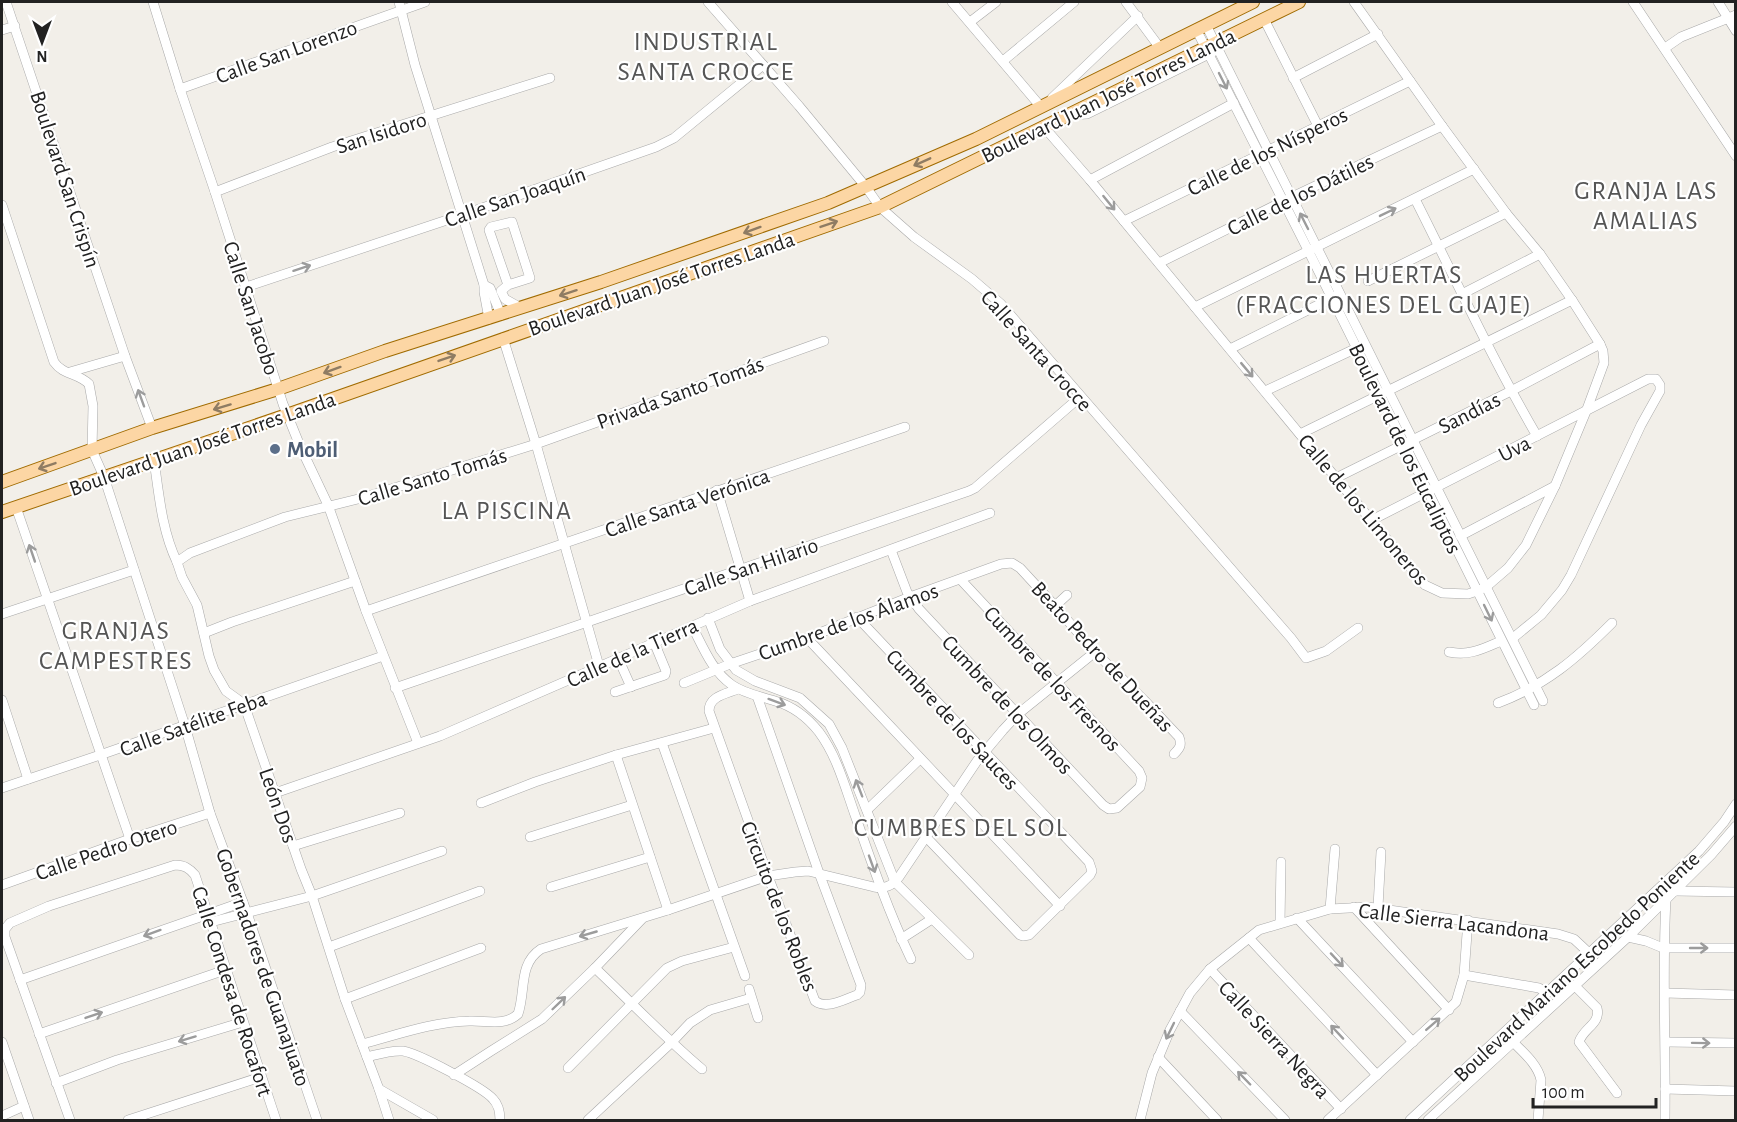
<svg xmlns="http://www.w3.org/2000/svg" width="1737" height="1122" viewBox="0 0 1737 1122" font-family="'Alegreya Sans',sans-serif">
  <rect width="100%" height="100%" fill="#f2efe9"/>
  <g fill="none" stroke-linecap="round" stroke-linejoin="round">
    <g stroke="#a9a9a9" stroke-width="10">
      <g id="minor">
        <polyline points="6,2 125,356 152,428"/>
        <polyline points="153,2 180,89 215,192 283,404 300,446 328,505 366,611 418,743"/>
        <polyline points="399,2 415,65 484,285 484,292 489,319"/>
        <polyline points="708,2 799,106 866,187 880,207 914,237 972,279 1001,304 1291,638 1306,658 1326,651 1358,628"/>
        <polyline points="952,2 1041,107"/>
        <polyline points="1126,2 1160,48"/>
        <polyline points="1633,2 1736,156"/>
        <polyline points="1718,2 1736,31"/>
        <polyline points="1264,19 1318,126"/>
        <polyline points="970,22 996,2"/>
        <polyline points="1206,25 1543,701"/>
        <polyline points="1196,29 1308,250 1534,705"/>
        <polyline points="2,30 15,26"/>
        <polyline points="1665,48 1681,37 1736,15"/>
        <polyline points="1003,61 1074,2"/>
        <polyline points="1293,78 1378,34"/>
        <polyline points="180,89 425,2"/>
        <polyline points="1052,98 1138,16"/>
        <polyline points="1070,115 1087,114 1213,52"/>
        <polyline points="1044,127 1090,180 1336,478 1425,585 1442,593 1468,594 1477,591 1486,587 1508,568 1526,545 1555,486 1587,409 1604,363 1603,351 1600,344 1572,300 1540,254 1506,213 1442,126 1354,2"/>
        <polyline points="1090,180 1234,103"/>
        <polyline points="215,192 332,147 550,78"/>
        <path d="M1415 199C1455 278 1492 359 1537 436"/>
        <path d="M2 205 54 362C63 375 78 373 89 384L93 406 92 450 104 477 185 726 210 813 247 913 317 1120"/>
        <polyline points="1124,221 1410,81"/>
        <polyline points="1159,263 1292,197 1442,126"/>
        <polyline points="1368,281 1506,213"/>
        <polyline points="484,285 490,288 501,315"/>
        <polyline points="508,285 489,230 491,227 512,222 530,278 508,285 501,291 505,299 521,308"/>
        <polyline points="246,287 462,215 656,147 674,138 763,65"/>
        <polyline points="1462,294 1540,254"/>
        <polyline points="1195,307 1474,169"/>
        <polyline points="503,338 536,444 599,666"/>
        <polyline points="1230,349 1338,295"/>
        <polyline points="70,372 125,356"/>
        <polyline points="1265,391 1361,346"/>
        <polyline points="1300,434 1572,300"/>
        <path d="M154 460C159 495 162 531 177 562"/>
        <polyline points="1336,478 1511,391 1600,344"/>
        <polyline points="717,490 750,601"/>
        <polyline points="16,507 130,839"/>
        <polyline points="1372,520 1648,379 1656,379 1660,385 1660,391 1641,425 1571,575 1562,590 1541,615 1513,638"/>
        <polyline points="1460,536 1555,486"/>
        <polyline points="891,550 907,592 919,609 1103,805 1109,809 1117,808 1140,787 1142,778 1139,771 961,580"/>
        <polyline points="1055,606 1067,595"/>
        <polyline points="366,611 905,427"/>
        <polyline points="2,614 134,570"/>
        <polyline points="857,617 1089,862 1092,871 1090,875 1029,935 1023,936 1020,935 927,838"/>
        <polyline points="708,618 720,649 736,670 755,681 800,698 829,724 842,748 895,882 969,955"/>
        <path d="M692 626C703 647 712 671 732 685 745 694 760 696 775 701 792 706 808 718 819 732 837 756 845 787 855 815 872 864 889 913 911 959"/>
        <polyline points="204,633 232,622 355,581"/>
        <polyline points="807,638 1060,906"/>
        <path d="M1449 652C1470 656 1482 649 1501 641"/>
        <polyline points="618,658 631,687"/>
        <path d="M684 683 730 664 807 638 910 597 1001 564 1012 563 1020 568 1055 606 1095 652 1144 700 1179 737C1182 745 1180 748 1174 754"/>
        <polyline points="395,688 969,491 975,488 1080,397"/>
        <path d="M738 689C726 694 709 696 709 711L768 876 815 1001C827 1010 844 999 857 995L860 992 861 985 819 873 757 696"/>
        <polyline points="615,692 665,675 666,671 654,642"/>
        <polyline points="2,700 28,779"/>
        <path d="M1498 703C1546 685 1577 658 1612 623"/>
        <polyline points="662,743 745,976"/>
        <polyline points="616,755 668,910"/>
        <polyline points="2,788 100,755 383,656"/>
        <polyline points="275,793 440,736 750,601 990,513"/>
        <polyline points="481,803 535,782 616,755 714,728"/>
        <polyline points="867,810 920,759"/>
        <polyline points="530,837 632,805"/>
        <polyline points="293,846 400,813"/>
        <polyline points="2,885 130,839 210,813"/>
        <polyline points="551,887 650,857"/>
        <polyline points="1675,891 1736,892"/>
        <polyline points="1354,907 1449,1010"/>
        <polyline points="1378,907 1381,852"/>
        <polyline points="1330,909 1335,849"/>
        <polyline points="1297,918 1413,1042"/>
        <polyline points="211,922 312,896 442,851"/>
        <polyline points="1280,923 1281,862"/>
        <polyline points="1628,937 1646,941 1663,948 1736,948"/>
        <polyline points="1249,938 1377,1075"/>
        <polyline points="901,939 932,919"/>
        <polyline points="329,947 480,891"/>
        <path d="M595 968C631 1002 664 1037 702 1069"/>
        <polyline points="1210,969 1341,1109"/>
        <polyline points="1464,975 1539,988 1547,993"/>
        <polyline points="20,980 243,902"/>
        <path d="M1574 985 1597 1008C1601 1024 1583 1028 1579 1042L1617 1093"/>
        <polyline points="749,989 758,1018"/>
        <polyline points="1665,993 1736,995"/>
        <polyline points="345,999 481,948"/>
        <polyline points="1180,1011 1285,1120"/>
        <polyline points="39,1034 225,970"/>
        <polyline points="2,1042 29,1120"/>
        <path d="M1513 1042C1524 1053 1538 1065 1541 1080L1538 1120"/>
        <polyline points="1666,1042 1736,1043"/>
        <path d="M362 1044C397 1035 432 1022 469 1021 486 1020 504 1027 518 1014 526 991 518 964 541 949L668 910 768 876 795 872 808 871 874 887C885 889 892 886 899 877L977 761 1003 730 1018 714 1095 652"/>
        <path d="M367 1057C379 1054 391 1050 403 1051 417 1053 484 1088 493 1099 499 1105 500 1113 500 1120"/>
        <polyline points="1158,1057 1217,1120"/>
        <polyline points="568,1068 667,968 682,961 734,947"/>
        <polyline points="454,1075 491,1051 542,1019 595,968 642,919"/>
        <polyline points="56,1083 117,1060 243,1022"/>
        <polyline points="379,1089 433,1120"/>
        <polyline points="1665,1089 1736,1091"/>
        <polyline points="2,1116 24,1106"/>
        <path d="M70 1120 5 937V929L10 923 49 906 175 865C184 865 189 868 195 875L276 1120"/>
        <polyline points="128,1120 261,1077"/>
        <polyline points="389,1120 379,1089 345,999 312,896 301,869 244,704 226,691 214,670 209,656 197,605 182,577 177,562 190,553 285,517 362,498 536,444 824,341"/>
        <polyline points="588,1120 671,1043 690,1023 710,1010 751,998"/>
        <polyline points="1140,1120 1152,1073 1170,1030 1190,993 1210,969 1259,930 1330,909 1368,907 1558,934 1574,939 1589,953"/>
        <polyline points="1328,1120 1456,1002 1464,975 1468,920"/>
        <polyline points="1410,1120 1699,851 1724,822 1736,804"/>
        <polyline points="1428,1120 1628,937 1711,855 1736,826"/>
        <path d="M1665 1120C1666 1047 1662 973 1666 899"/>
      </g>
    </g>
    <g stroke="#a06b00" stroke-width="14">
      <g id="major">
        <polyline points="2,482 152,428 278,389 385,351 601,282 828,203 976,139 1253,2"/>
        <polyline points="2,512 287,415 880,207 1299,2"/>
      </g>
    </g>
    <use href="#minor" stroke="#fff" stroke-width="9"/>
    <use href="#major" stroke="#fcd6a4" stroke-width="12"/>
  </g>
  <defs><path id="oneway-shaft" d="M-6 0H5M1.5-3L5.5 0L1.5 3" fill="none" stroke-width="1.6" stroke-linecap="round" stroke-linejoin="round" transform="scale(1.5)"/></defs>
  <g stroke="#9c9c9c">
    <use href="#oneway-shaft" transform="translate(1223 81) rotate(63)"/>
    <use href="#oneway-shaft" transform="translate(1109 203) rotate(51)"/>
    <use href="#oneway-shaft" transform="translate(1388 212) rotate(-26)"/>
    <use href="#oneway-shaft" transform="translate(1304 221) rotate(-117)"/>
    <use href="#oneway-shaft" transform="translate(302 268) rotate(-18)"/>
    <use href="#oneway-shaft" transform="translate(1247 370) rotate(50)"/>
    <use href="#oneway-shaft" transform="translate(141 398) rotate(-110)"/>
    <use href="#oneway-shaft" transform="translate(32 553) rotate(-109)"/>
    <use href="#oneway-shaft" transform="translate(1488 613) rotate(64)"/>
    <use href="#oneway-shaft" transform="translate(777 702) rotate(20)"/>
    <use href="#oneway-shaft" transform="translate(859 788) rotate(-111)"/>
    <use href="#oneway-shaft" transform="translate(872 864) rotate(70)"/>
    <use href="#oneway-shaft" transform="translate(152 933) rotate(160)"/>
    <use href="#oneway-shaft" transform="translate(588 934) rotate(164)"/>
    <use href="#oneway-shaft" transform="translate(1699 948)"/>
    <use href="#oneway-shaft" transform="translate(1337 960) rotate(47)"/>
    <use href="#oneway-shaft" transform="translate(559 1003) rotate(-44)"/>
    <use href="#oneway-shaft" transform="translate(94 1015) rotate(-19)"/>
    <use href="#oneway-shaft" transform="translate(1433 1024) rotate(-41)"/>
    <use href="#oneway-shaft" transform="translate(1170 1031) rotate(116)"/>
    <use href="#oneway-shaft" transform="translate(1337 1032) rotate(-133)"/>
    <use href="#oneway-shaft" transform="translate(187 1039) rotate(163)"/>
    <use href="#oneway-shaft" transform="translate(1701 1043) rotate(1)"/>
    <use href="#oneway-shaft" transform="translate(1244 1078) rotate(-134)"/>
  </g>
  <g stroke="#8f7c63">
    <use href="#oneway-shaft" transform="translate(922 162) rotate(156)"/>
    <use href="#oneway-shaft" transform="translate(829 224) rotate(-19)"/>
    <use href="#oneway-shaft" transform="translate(752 230) rotate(160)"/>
    <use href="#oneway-shaft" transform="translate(568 293) rotate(162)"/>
    <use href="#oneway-shaft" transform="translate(447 358) rotate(-19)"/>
    <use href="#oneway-shaft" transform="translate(332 370) rotate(160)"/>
    <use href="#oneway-shaft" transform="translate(222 407) rotate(163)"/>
    <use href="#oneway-shaft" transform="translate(47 466) rotate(161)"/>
  </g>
  <circle fill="#5c6f8a" stroke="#fff" stroke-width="2" cx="275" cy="449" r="6"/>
  <g text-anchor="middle" stroke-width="4.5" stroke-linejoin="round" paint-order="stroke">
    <g font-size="22" fill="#222" stroke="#fff">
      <text transform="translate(286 51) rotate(-20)" y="8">Calle San Lorenzo</text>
      <text transform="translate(1108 95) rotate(-26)" y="8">Boulevard Juan José Torres Landa</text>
      <text transform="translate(381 132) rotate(-18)" y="8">San Isidoro</text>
      <text transform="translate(1267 151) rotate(-26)" y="8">Calle de los Nísperos</text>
      <text transform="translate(66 179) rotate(72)" y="8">Boulevard San Crispín</text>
      <text transform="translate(1300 194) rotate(-26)" y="8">Calle de los Dátiles</text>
      <text transform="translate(515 196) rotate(-19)" y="8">Calle San Joaquín</text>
      <text transform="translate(661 283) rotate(-19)" y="8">Boulevard Juan José Torres Landa</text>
      <text transform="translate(252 308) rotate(72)" y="8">Calle San Jacobo</text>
      <text transform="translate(1037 350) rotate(48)" y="8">Calle Santa Crocce</text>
      <text transform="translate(680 392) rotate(-20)" y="8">Privada Santo Tomás</text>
      <text transform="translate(1469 412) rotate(-27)" y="8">Sandías</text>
      <text transform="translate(202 443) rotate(-19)" y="8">Boulevard Juan José Torres Landa</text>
      <text transform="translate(1406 448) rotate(64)" y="8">Boulevard de los Eucaliptos</text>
      <text transform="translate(1514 448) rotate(-27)" y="8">Uva</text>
      <text transform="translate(432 476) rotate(-17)" y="8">Calle Santo Tomás</text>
      <text transform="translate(687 502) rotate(-19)" y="8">Calle Santa Verónica</text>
      <text transform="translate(1364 509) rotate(50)" y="8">Calle de los Limoneros</text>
      <text transform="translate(751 566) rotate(-19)" y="8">Calle San Hilario</text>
      <text transform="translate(848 621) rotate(-20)" y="8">Cumbre de los Álamos</text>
      <text transform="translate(632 652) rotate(-24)" y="8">Calle de la Tierra</text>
      <text transform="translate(1103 656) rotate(47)" y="8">Beato Pedro de Dueñas</text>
      <text transform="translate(1053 678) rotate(47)" y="8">Cumbre de los Fresnos</text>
      <text transform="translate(1008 704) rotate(47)" y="8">Cumbre de los Olmos</text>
      <text transform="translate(953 719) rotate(47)" y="8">Cumbre de los Sauces</text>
      <text transform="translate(193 723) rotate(-20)" y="8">Calle Satélite Feba</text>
      <text transform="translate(279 805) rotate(71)" y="8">León Dos</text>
      <text transform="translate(106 849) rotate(-19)" y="8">Calle Pedro Otero</text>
      <text transform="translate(780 906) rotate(69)" y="8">Circuito de los Robles</text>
      <text transform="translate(1454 921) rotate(7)" y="8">Calle Sierra Lacandona</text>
      <text transform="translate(1576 966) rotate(-43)" y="8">Boulevard Mariano Escobedo Poniente</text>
      <text transform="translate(264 967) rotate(71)" y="8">Gobernadores de Guanajuato</text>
      <text transform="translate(233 991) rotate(72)" y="8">Calle Condesa de Rocafort</text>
      <text transform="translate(1275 1039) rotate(47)" y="8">Calle Sierra Negra</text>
    </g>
    <g font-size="22" font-weight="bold" fill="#4e5e75" stroke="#fff" text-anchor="start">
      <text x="287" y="457">Mobil</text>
    </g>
    <g font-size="26" letter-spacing="1.5" fill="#555" stroke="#fff">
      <text x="706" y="50">INDUSTRIAL<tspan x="706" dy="30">SANTA CROCCE</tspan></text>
      <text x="1646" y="199">GRANJA LAS<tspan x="1646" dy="30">AMALIAS</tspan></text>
      <text x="1384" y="283">LAS HUERTAS<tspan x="1384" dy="30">(FRACCIONES DEL GUAJE)</tspan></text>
      <text x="507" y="519">LA PISCINA</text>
      <text x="116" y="639">GRANJAS<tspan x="116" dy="30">CAMPESTRES</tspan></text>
      <text x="961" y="836">CUMBRES DEL SOL</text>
    </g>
  </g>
  <rect width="1737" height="1122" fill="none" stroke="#222222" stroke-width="6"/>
  <g transform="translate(42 42) rotate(180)" stroke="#ffffff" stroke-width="4.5" paint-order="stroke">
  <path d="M0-4.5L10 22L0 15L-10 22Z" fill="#222222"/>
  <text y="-9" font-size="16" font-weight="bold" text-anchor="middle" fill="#222222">N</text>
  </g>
  <path d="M1533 1098v9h123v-9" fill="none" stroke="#222222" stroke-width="3"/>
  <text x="1542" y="1098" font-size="18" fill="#222222" stroke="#ffffff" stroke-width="4.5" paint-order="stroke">100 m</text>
</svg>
